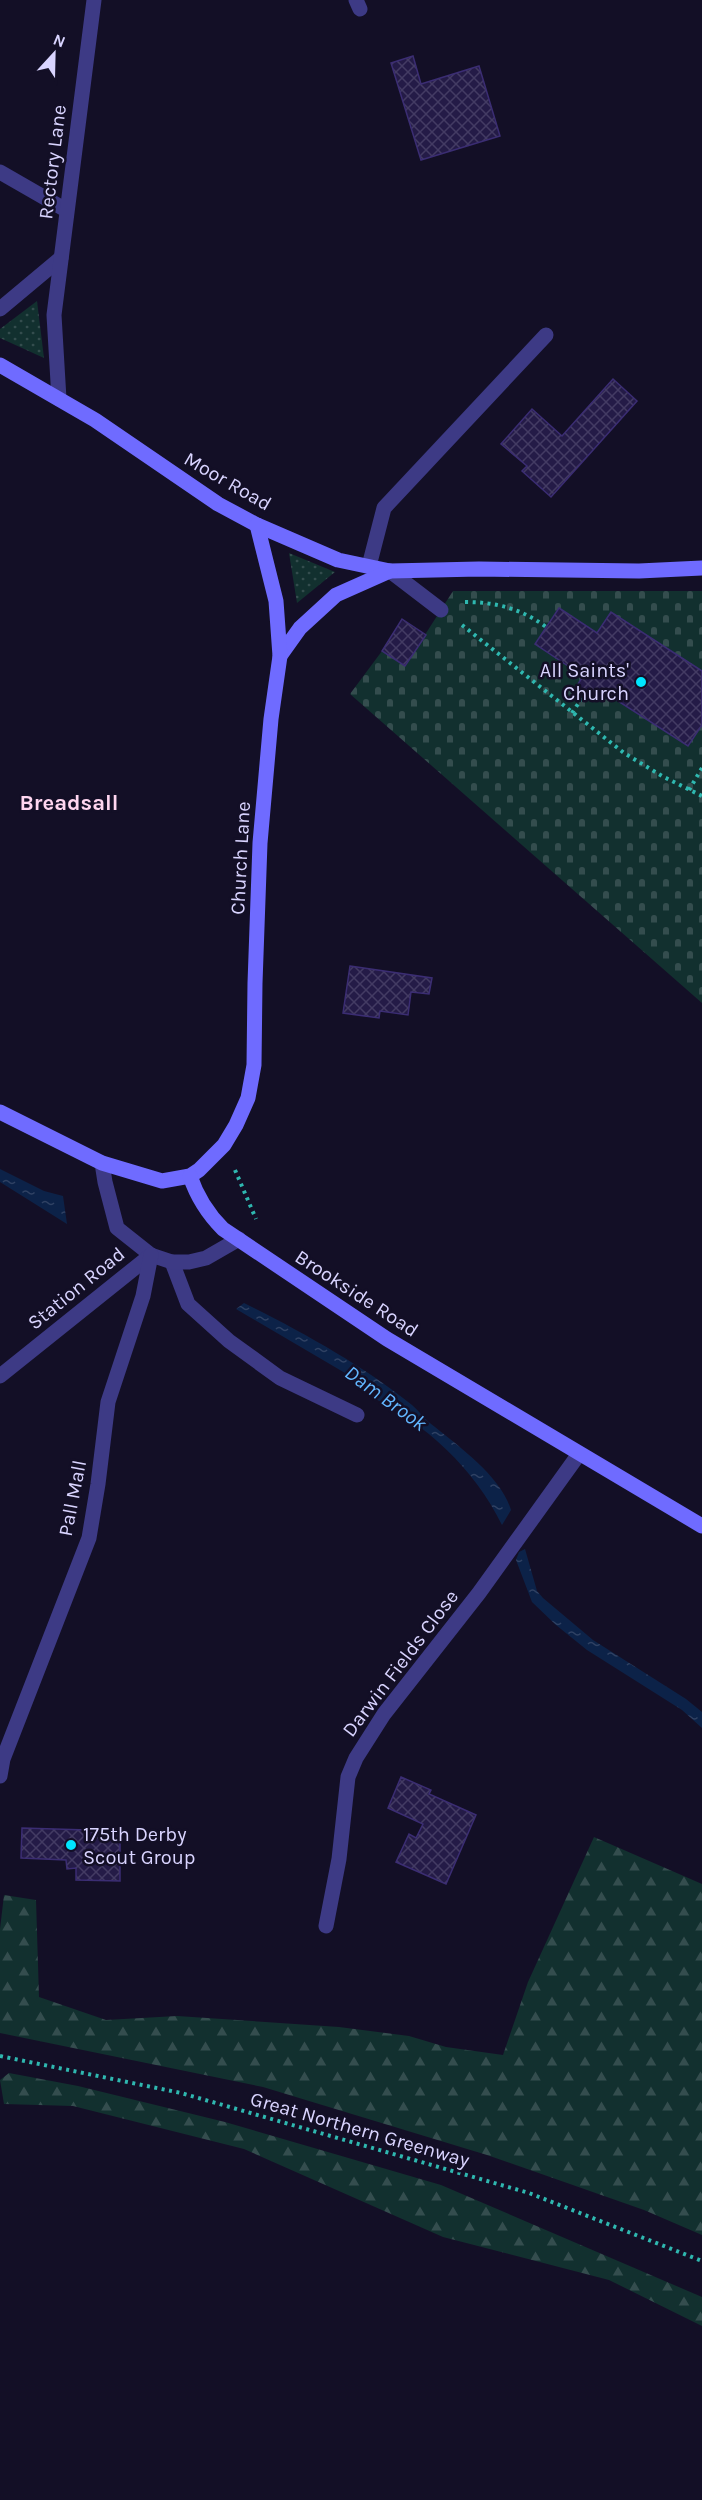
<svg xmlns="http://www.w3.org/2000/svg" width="702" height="2500" viewBox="0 0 702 2500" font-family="Karla,sans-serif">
  <defs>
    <pattern id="grass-dots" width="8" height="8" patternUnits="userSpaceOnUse" patternTransform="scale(1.5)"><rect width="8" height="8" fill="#12302f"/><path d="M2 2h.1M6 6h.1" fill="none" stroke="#344d4e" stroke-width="1.8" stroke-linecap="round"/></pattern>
    <pattern id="forest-firs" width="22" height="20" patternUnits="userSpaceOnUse" patternTransform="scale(1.5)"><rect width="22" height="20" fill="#12302f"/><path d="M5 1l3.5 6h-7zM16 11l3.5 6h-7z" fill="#344d4e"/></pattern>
    <pattern id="cemetery-stones" width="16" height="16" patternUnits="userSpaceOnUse" patternTransform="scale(1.5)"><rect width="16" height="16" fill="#12302f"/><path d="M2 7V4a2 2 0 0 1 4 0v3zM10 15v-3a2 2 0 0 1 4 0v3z" fill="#344d4e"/></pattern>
    <pattern id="water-ripples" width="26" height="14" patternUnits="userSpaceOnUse" patternTransform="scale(1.5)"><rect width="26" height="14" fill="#0c2248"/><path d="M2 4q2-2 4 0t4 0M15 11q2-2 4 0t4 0" fill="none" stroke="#2f4163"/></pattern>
    <pattern id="building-cross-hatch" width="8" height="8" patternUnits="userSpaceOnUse" patternTransform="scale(1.5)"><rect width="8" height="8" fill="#241b47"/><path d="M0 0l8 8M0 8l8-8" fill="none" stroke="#433b63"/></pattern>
  </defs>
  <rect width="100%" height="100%" fill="#130f26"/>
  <g fill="url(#grass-dots)">
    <polygon points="37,301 44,358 0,338 0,329"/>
    <polygon points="289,553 335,572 297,603"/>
  </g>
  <g fill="url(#forest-firs)">
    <polygon points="594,1837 702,1884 702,2235 644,2210 487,2155 263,2087 0,2033 0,1929 4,1895 36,1900 39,1997 106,2020 177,2016 339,2027 409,2036 446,2047 503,2055 528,1982"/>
    <polygon points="9,2073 78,2086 225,2122 441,2185 702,2297 702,2326 609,2280 443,2237 244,2149 73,2106 4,2104 0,2080"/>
  </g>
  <polygon fill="url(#cemetery-stones)" points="453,591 702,591 702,1003 350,694 382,651 405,666"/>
  <g fill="url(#water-ripples)">
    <polygon points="0,1169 44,1191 63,1196 67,1224 0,1182"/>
    <path d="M244 1303C299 1330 364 1366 412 1405 420 1412 426 1421 435 1427 461 1448 501 1477 511 1510L502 1525C475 1469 426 1424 370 1396L374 1390 236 1309Z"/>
    <polygon points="525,1549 537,1591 543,1598 593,1640 686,1699 702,1712 702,1728 682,1710 587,1650 556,1625 532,1602 516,1560 519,1552"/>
  </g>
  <g fill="url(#building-cross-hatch)" stroke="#3b2d73" stroke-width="1.5">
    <polygon points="413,56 421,84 479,66 500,136 421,160 391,63"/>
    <polygon points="613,379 637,401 551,497 522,471 527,466 501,444 532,409 562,436"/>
    <polygon points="559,608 597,633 611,612 702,671 702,725 688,746 601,690 594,701 575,689 583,676 535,644"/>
    <polygon points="402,619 426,635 405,666 382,651"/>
    <polygon points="350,966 432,978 429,994 411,992 408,1015 380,1011 379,1018 343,1013"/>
    <polygon points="401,1777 431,1790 429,1794 476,1815 446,1884 396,1862 409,1834 416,1838 423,1824 388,1808"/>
    <polygon points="22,1828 120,1831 120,1881 76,1880 76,1868 67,1869 66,1860 21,1858"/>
  </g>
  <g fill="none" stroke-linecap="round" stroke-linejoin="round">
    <g stroke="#2fb8b0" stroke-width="4" stroke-dasharray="3 4.5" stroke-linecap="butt">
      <path d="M465 602C496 602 522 609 546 627"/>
      <polyline points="462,625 624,753 662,776 702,796"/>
      <polyline points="572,713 584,695"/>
      <polyline points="689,790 702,768"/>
      <polyline points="235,1170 256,1219"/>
      <polyline points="0,2056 181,2093 529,2193 702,2261"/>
    </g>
    <g stroke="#3d3a85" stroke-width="15">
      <polyline points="0,172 66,210"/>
      <polyline points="369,566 384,508 546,335"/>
      <polyline points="390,571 441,610"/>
      <polyline points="172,1262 188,1304 229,1341 280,1378 357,1415"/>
    </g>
    <g stroke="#3d3a85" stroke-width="15">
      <polyline points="356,0 360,9"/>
      <polyline points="0,309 61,258"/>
      <polyline points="59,399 54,315 94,0"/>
      <polyline points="102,1163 105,1182 117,1228 151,1255 172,1262 189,1262 206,1258 239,1239"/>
      <polyline points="0,1376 151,1255"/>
      <polyline points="0,1776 3,1759 89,1538 98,1484 108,1402 143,1296 151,1255"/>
      <polyline points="326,1926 339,1859 348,1777 356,1758 384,1714 479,1593 579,1454"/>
    </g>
    <g stroke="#6f6bff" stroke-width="15">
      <polyline points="0,365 95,420 218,504 257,525 338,560 390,571 479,569 639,571 702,568"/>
      <polyline points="280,656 300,628 336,595 390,571"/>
      <polyline points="0,1112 102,1163 162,1181 190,1176 199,1170 224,1145 236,1125 248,1098 254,1065 255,983 260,843 271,719 280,656 276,601 257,525"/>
      <path d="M190 1176C197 1197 207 1213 223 1229L387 1339 702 1526"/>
    </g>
  </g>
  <g fill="#00e5ff" stroke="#130f26" stroke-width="2">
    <circle cx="641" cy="682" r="6"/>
    <circle cx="71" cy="1845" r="6"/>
  </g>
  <g text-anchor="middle" stroke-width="5" stroke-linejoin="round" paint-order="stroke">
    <g font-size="20" fill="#d9d4ff" stroke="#130f26">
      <text transform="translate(52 162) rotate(-83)" y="7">Rectory Lane</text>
      <text transform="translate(228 481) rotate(30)" y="7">Moor Road</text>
      <text transform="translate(240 858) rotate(-87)" y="7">Church Lane</text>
      <text transform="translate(76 1288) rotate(-39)" y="7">Station Road</text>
      <text transform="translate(357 1293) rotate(33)" y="7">Brookside Road</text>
      <text transform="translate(72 1498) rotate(-79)" y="7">Pall Mall</text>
      <text transform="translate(400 1663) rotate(-53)" y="7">Darwin Fields Close</text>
      <text transform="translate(360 2129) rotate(16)" y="7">Great Northern Greenway</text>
    </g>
    <g font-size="20" fill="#d9d4ff" stroke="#130f26" text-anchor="end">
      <text x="629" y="677">All Saints'<tspan x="629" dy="23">Church</tspan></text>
      <text x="83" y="1841" text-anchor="start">175th Derby<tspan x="83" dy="23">Scout Group</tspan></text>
    </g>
    <g font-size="21" font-style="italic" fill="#62b6ff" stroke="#130f26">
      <text transform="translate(386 1398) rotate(36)" y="7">Dam Brook</text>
    </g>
    <g font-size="22" font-weight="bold" fill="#ffd6f0" stroke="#130f26">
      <text x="69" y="810">Breadsall</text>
    </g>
  </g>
  <g transform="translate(54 54) rotate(22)" stroke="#130f26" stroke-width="4.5" paint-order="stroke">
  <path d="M0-4.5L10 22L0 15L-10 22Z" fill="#d9d4ff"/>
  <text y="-9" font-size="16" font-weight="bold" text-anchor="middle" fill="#d9d4ff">N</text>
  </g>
</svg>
